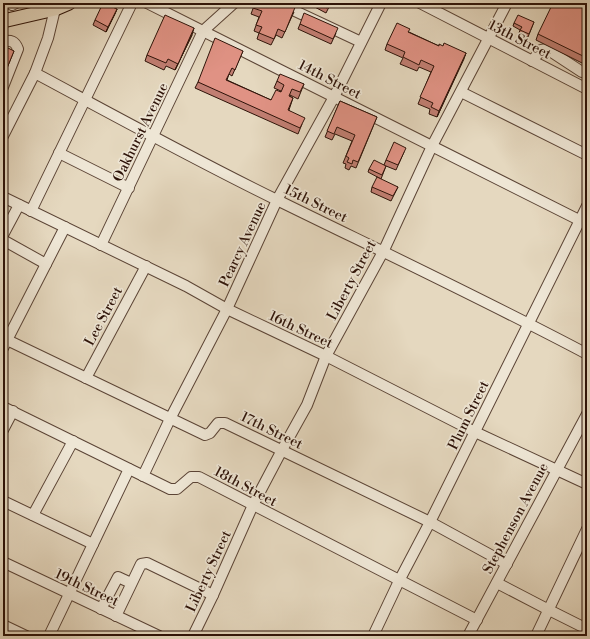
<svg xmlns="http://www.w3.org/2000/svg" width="590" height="639" viewBox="0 0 590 639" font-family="'Libre Bodoni',serif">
  <rect width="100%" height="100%" fill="#e5d8bf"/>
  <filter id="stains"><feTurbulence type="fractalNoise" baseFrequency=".005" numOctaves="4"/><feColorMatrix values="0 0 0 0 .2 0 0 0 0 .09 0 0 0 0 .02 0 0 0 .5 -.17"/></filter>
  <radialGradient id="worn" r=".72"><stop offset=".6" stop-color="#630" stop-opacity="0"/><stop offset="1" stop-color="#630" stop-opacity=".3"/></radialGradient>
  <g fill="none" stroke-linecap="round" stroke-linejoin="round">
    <g stroke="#5b4436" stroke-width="12">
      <g id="minor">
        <polyline points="11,3 12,5 16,3"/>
        <polyline points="147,3 587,224"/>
        <polyline points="278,3 361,42"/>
        <polyline points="420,3 587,89"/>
        <path d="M3 41C11 40 15 41 18 49L3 87"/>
        <polyline points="532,61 541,50 547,49 582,72"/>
        <path d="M35 73C115 116 195 160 277 200 381 251 485 300 587 354"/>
        <polyline points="461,92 587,155"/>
        <polyline points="3,136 35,73 48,38 55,9"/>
        <polyline points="59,153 129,188"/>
        <polyline points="3,197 186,286 227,309 326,356 475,432 587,484"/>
        <polyline points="31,211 132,3"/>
        <polyline points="3,235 19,205"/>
        <polyline points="3,240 46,264"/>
        <polyline points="101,245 203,31 234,3"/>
        <polyline points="3,338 205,435 210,433 218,423 225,423 430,522 507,564"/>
        <polyline points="3,348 65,227"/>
        <polyline points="86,378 146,266"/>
        <polyline points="3,407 170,489 177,489 191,477 199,477 477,620"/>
        <polyline points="3,430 13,411"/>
        <polyline points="143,476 170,419 227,309 277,200 334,97 381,3"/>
        <polyline points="3,501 93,544"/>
        <polyline points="33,515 73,441"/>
        <polyline points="3,562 159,636"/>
        <polyline points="497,583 549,610 587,629"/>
        <polyline points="101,609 118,577 131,583"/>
        <polyline points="116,616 141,564 147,563 213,595"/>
        <polyline points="3,625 26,636"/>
        <polyline points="49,636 129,469"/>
        <polyline points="193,636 213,595 253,505 282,450 307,405 326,356 384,250 432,146 507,3"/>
        <polyline points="373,636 399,581 430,522 587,206"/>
        <polyline points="468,636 587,414"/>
        <polyline points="536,636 587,529"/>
      </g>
    </g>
    <g stroke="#2d1208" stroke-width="15">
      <polyline id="major" points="3,21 55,9 69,3"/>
    </g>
    <use href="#minor" stroke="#eee6d5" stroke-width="10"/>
    <use href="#major" stroke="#e5d8bf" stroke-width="13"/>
  </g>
  <g fill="#c17e72" stroke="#2d1208">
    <polygon points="255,3 294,12 282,38 276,35 271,45 257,39 259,33 254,31 259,17 251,14"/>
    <polygon points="312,3 331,3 326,13 311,5"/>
    <polygon points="448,3 453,3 452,5"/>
    <polygon points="587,3 587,54 582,63 536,40 538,34"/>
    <polygon points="117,9 106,32 93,25 95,20"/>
    <polygon points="534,22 528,37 519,33 520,30 513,26 514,23"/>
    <polygon points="300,24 336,33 331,44 298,29"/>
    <polygon points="409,32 439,46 466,53 437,117 429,114 430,109 418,104 431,72 419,67 417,71 400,64 403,58 385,50 387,44"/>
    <polygon points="192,35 175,70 166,66 164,70 145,61 147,55"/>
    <polygon points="3,48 14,51 3,78"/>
    <polygon points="243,51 232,76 229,74 227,80 271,100 281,91 274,88 277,81 304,84 298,99 290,95 290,96 293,98 289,110 302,124 298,134 195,88 198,82"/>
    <polygon points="340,101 377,117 356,168 351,166 349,170 345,168 346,164 343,163 352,141 335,134 332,140 325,137"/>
    <polygon points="404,152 396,170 386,166 381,179 368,172 369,169 384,165 386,160"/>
    <polygon points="372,187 398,187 391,201 371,192"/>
  </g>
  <g fill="#9d665c" stroke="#2d1208">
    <polygon points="117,9 115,14 106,32 108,27"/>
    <polygon points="194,28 192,35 175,70 178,64"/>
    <polygon points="466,53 464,59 437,117 439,111"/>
  </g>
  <g fill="#e09284" stroke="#2d1208">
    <polygon points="103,3 117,9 108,27 95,20"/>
    <polygon points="255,3 291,3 296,5 285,32 278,29 274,39 259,33 262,27 256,25 262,11 253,8"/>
    <polygon points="318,3 330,3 327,8"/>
    <polygon points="553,3 587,3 587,52 585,57 538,34"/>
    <polygon points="304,13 338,28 333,39 300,24"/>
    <polygon points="165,15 194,28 178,64 168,59 166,63 147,55"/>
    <polygon points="518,15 534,22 529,34 520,30 522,27 514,23"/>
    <polygon points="397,23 410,29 408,32 439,46 439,44 443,46 444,43 466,53 439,111 431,107 433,103 420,97 434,66 421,60 419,65 403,57 405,52 387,44"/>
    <polygon points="215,38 243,51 235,70 232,68 226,80 271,100 276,90 281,92 284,85 277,81 280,74 304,84 300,92 292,89 289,96 293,98 288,110 305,118 300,128 198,82"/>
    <polygon points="4,46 14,51 5,73 3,72 3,48"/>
    <polygon points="340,101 377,117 358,162 353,160 352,164 347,162 349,158 346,156 355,135 337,127 334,134 327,131"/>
    <polygon points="394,142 406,148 398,165 386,160"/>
    <polygon points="374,160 386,166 382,175 369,169"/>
    <polygon points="377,177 398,187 393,196 372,187"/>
  </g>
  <g text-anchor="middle" stroke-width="3.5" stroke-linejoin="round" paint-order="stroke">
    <g font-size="14" fill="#2d1208" stroke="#eee6d5">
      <text transform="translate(520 39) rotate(27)" y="5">13th Street</text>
      <text transform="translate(330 79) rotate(27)" y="5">14th Street</text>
      <text transform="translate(140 132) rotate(-64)" y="5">Oakhurst Avenue</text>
      <text transform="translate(316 203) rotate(26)" y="5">15th Street</text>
      <text transform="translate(242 244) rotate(-65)" y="5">Pearcy Avenue</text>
      <text transform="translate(351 280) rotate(-62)" y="5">Liberty Street</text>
      <text transform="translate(103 316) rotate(-62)" y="5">Lee Street</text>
      <text transform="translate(301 329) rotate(25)" y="5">16th Street</text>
      <text transform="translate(468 415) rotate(-64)" y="5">Plum Street</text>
      <text transform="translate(272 430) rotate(26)" y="5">17th Street</text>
      <text transform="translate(246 486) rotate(28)" y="5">18th Street</text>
      <text transform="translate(515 518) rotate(-62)" y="5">Stephenson Avenue</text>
      <text transform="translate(208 571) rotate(-65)" y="5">Liberty Street</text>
      <text transform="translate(87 587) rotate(25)" y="5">19th Street</text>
    </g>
  </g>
  <rect width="590" height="639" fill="none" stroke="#e5d8bf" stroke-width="16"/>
  <rect x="4" y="4" width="582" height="631" fill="none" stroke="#2d1208" stroke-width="2"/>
  <rect x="8" y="8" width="574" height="623" fill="none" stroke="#2d1208"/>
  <rect width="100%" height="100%" filter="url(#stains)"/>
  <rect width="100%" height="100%" fill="url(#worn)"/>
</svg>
